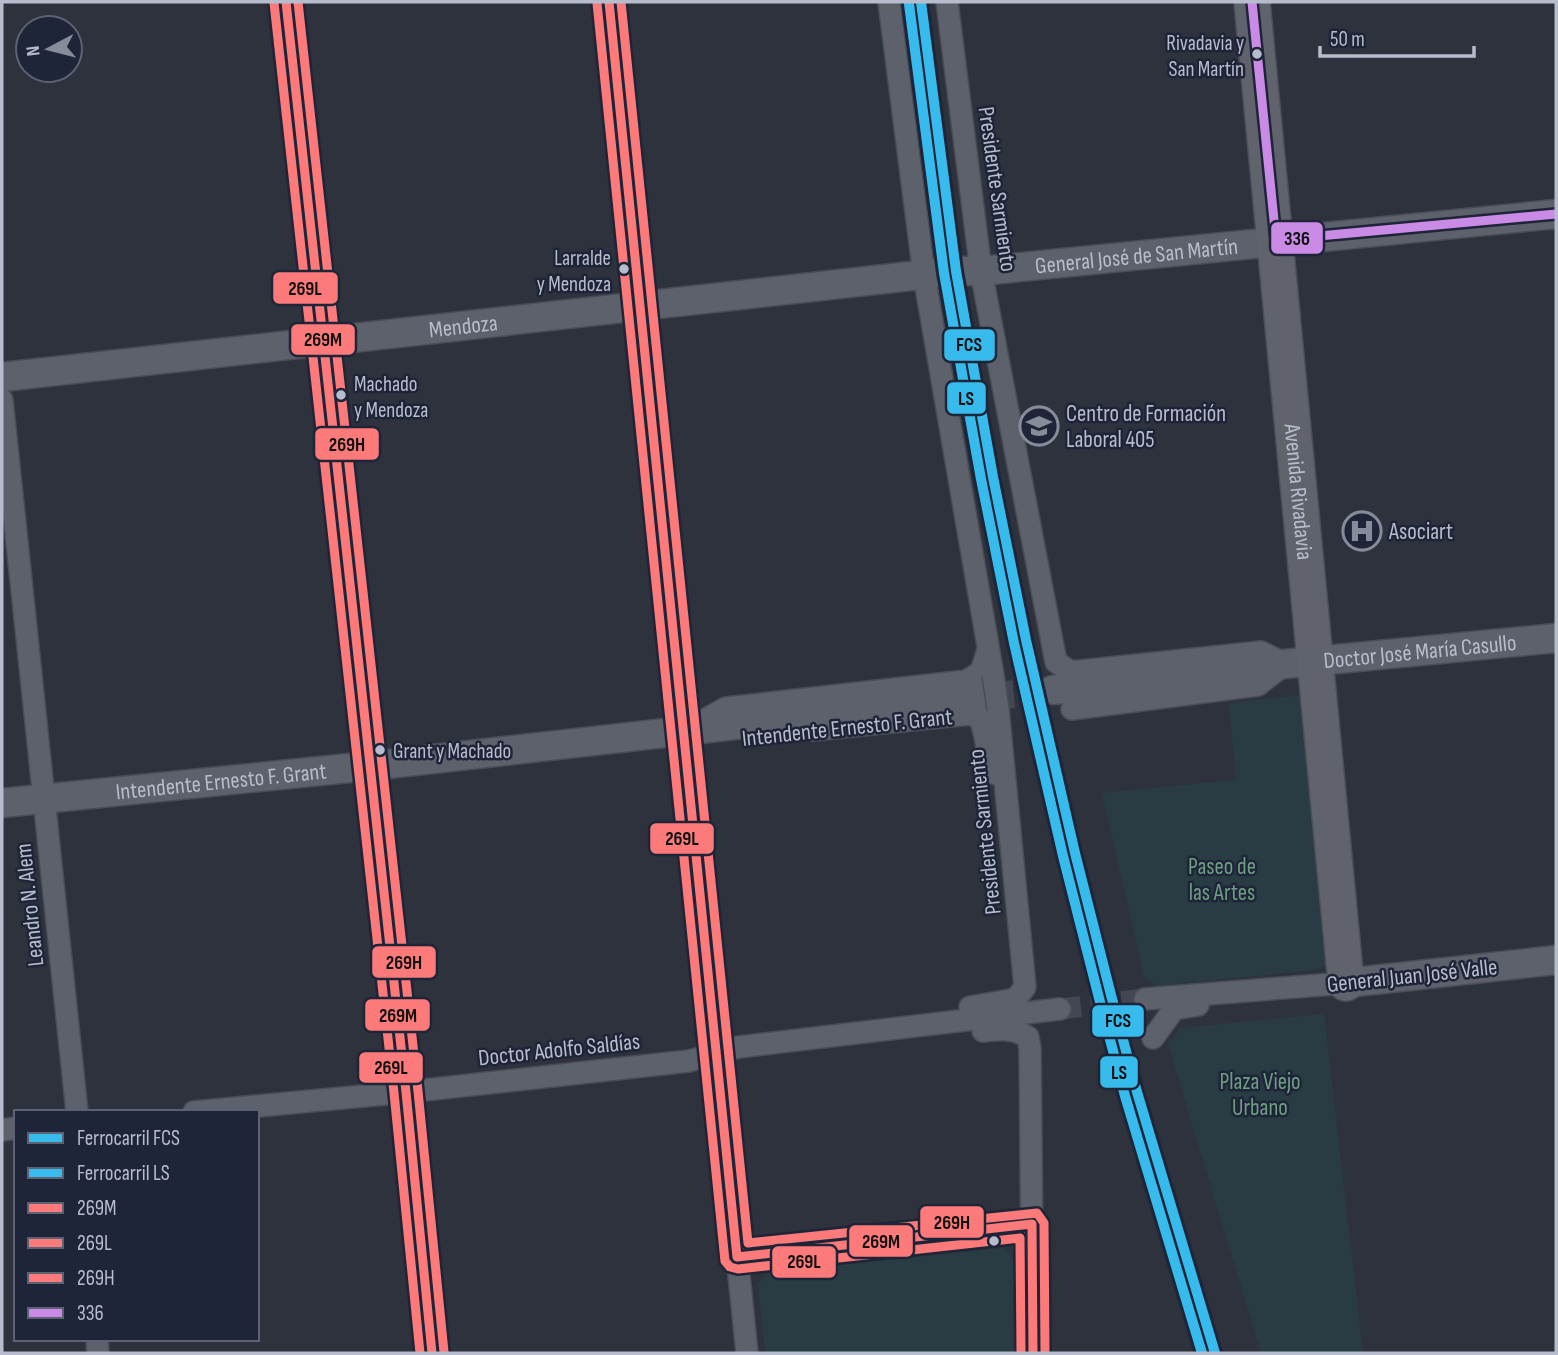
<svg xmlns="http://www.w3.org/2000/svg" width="1558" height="1355" viewBox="0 0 1558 1355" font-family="'Sofia Sans Condensed',sans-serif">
  <rect width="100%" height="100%" fill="#2d323d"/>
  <g fill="#293c44">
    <polygon points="1301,695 1327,951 1325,966 1314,970 1156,986 1144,975 1102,793 1236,780 1229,703"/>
    <polygon points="1324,1014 1363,1353 1261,1353 1168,1044 1180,1028"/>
    <polygon points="1004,1248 1017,1262 1017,1353 765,1353 758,1283 772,1272"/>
  </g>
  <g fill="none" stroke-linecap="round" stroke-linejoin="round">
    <polyline stroke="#424753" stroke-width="21" stroke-dasharray="21 10" stroke-linecap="butt" points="1060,1009 1145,999"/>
    <polyline stroke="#424753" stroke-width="28" stroke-dasharray="28 14" stroke-linecap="butt" points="986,697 1053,690"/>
    <g stroke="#4a4d56" stroke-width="24">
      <g id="minor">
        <polyline points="286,2 406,1092 432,1353"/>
        <polyline points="609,2 639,307 747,1353"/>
        <polyline points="889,2 924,275 993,675"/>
        <polyline points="947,2 981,271 1056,662 1071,672 1261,652 1285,664 1258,685 1072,709"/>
        <polyline points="2,400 77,1112"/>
        <polyline points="692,727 726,708 966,681 981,672 988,650"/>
        <path d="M813 730 970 714 979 717C988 735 985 757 996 774"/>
        <polyline points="1145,999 1346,983"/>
        <polyline points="970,1007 1016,999 1025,987 998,709"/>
        <path d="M983 1031C1000 1029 1013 1028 1028 1037L1030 1049 1033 1353"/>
        <polyline points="1153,1038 1174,1009 1198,1005"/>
        <polyline points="194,1112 406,1092 689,1061 739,1047 1060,1009"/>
        <polyline points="2,1130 16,1128"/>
        <polyline points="737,1257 1032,1224"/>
        <polyline points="97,1339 98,1353"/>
      </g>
    </g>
    <g stroke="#4a4d56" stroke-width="31">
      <g id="tertiary">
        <path id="s1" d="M2 377 956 271H981L1556 214"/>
        <path id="s2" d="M1053 690 1285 664 1556 638"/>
        <path id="s3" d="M2 803 370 766 986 697"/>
        <polyline points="1346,983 1556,960"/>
      </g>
    </g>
    <g stroke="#4b4f5a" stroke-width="38">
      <g id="primary">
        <path id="s4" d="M1252 2 1346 983"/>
      </g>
    </g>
    <use href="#minor" stroke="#5d616b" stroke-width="21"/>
    <use href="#tertiary" stroke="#5d616b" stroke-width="28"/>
    <use href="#primary" stroke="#60636c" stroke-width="35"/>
    <g stroke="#4a4d56" stroke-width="24" stroke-linecap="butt">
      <polyline id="minor-bridge" points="993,675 998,709"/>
    </g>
    <use href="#minor-bridge" stroke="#5d616b" stroke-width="21"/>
    <g stroke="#1f2539" stroke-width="14">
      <g id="bus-1">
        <polyline points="286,2 406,1092 432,1353"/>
        <polyline points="609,2 737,1257 1032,1224 1033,1353"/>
      </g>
    </g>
    <g stroke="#1f2539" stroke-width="14">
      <g id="bus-2">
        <polyline points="274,3 394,1093 420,1353"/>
        <polyline points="597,3 725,1261 730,1267 738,1269 1020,1238 1021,1353"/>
      </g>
    </g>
    <g stroke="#1f2539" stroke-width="14">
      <g id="bus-3">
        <polyline points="298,2 418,1091 444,1352"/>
        <polyline points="621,2 748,1243 1037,1213 1044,1223 1045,1353"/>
      </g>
    </g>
    <g stroke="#1f2539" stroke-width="14">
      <polyline id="bus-4" points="1252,2 1276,240 1556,214"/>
    </g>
    <use href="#bus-1" stroke="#fc7a7a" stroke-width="9"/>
    <use href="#bus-2" stroke="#fc7a7a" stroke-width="9"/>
    <use href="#bus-3" stroke="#fc7a7a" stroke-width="9"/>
    <use href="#bus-4" stroke="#ca8be6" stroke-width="9"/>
    <g stroke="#1f2539" stroke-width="16">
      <polyline id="rail-1" points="921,2 956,271 993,477 1026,640 1075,853 1111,995 1137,1092 1215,1353"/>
    </g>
    <g stroke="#1f2539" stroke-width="16">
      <polyline id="rail-2" points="909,4 944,273 981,479 1014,643 1063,856 1099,998 1125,1096 1202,1353"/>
    </g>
    <use href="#rail-1" stroke="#37bbed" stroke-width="10"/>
    <use href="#rail-2" stroke="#37bbed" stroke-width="10"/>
  </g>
  <defs>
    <g id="university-ring" transform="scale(2.0125)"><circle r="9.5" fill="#1f2539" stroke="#878c9b" stroke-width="1.5"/><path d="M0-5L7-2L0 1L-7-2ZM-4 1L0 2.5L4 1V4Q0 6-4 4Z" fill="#878c9b"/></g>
    <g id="hospital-ring" transform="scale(2.0125)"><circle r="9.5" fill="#1f2539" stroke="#878c9b" stroke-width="1.5"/><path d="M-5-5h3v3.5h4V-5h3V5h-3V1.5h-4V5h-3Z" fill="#878c9b"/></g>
  </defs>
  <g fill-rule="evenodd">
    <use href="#university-ring" x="1039" y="426"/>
    <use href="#hospital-ring" x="1362" y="531"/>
  </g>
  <g fill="#b8bdcd" stroke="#1f2539" stroke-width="2.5">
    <circle cx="1257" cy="54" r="6"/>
    <circle cx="624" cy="269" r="6"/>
    <circle cx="341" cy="395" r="6"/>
    <circle cx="380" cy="750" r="6"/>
    <circle cx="994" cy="1241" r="6"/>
  </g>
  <g text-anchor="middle" stroke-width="5" stroke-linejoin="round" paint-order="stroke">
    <g font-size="21" fill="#b8bdcd" stroke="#1f2539" text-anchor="end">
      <text x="1244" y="50">Rivadavia y<tspan x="1244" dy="26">San Martín</tspan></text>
      <text x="611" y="265">Larralde<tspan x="611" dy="26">y Mendoza</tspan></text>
      <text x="354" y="391" text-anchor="start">Machado<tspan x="354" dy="26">y Mendoza</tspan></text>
      <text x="393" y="758" text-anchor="start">Grant y Machado</text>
    </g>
    <g font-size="23" fill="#b8bdcd" stroke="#1f2539">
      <text transform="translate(998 189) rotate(82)" y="8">Presidente Sarmiento</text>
      <text dy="8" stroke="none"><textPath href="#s1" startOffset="1141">General José de San Martín</textPath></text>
      <text dy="8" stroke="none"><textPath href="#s1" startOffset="464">Mendoza</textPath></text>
      <text dy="8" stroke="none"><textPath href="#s4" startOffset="492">Avenida Rivadavia</textPath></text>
      <text dy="8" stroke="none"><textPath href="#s2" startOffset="369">Doctor José María Casullo</textPath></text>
      <text transform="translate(847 727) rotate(-6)" y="8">Intendente Ernesto F. Grant</text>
      <text dy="8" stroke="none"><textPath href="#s3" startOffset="220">Intendente Ernesto F. Grant</textPath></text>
      <text transform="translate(984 832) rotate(-96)" y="8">Presidente Sarmiento</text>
      <text transform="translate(29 905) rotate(-96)" y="8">Leandro N. Alem</text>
      <text transform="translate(1412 975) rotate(-6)" y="8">General Juan José Valle</text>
      <text transform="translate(559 1049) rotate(-6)" y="8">Doctor Adolfo Saldías</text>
    </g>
    <g font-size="23" fill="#b8bdcd" stroke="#1f2539" text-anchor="start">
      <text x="1066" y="421">Centro de Formación<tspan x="1066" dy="26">Laboral 405</tspan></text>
      <text x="1389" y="539">Asociart</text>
    </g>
    <g font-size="23" fill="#6e9f81" stroke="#1f2539">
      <text x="1222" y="874">Paseo de<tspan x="1222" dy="26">las Artes</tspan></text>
      <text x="1260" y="1089">Plaza Viejo<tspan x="1260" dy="26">Urbano</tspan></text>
    </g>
  </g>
  <g stroke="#1f2539" stroke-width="2.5">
    <rect x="1270" y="221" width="54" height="34" rx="7" fill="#ca8be6"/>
    <rect x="272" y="271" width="67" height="34" rx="7" fill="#fc7a7a"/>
    <rect x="290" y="323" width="66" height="33" rx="7" fill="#fc7a7a"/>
    <rect x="943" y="328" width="53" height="34" rx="7" fill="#37bbed"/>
    <rect x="946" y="381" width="41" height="34" rx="7" fill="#37bbed"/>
    <rect x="314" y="427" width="66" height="34" rx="7" fill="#fc7a7a"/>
    <rect x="649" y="822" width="66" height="33" rx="7" fill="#fc7a7a"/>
    <rect x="371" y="945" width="66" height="34" rx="7" fill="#fc7a7a"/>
    <rect x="364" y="998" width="67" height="34" rx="7" fill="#fc7a7a"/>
    <rect x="1091" y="1004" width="54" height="34" rx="7" fill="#37bbed"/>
    <rect x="358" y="1051" width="66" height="33" rx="7" fill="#fc7a7a"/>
    <rect x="1099" y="1055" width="40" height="34" rx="7" fill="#37bbed"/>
    <rect x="919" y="1205" width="66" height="34" rx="7" fill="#fc7a7a"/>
    <rect x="848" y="1224" width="66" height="34" rx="7" fill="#fc7a7a"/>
    <rect x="771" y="1245" width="66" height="34" rx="7" fill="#fc7a7a"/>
  </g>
  <g font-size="19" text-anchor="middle" font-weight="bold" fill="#111">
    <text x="1297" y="245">336</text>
    <text x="305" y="295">269L</text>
    <text x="323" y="346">269M</text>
    <text x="969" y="351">FCS</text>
    <text x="966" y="405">LS</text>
    <text x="347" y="451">269H</text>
    <text x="682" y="845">269L</text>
    <text x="404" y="969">269H</text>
    <text x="398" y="1022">269M</text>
    <text x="1118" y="1027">FCS</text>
    <text x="391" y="1074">269L</text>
    <text x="1119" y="1079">LS</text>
    <text x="952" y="1229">269H</text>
    <text x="881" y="1248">269M</text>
    <text x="804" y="1268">269L</text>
  </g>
  <rect width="1558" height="1355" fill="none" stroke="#b8bdcd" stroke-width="7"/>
  <rect x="14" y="1110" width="245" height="231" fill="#1f2539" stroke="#5c6274" stroke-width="2"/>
  <rect x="28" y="1133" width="35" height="10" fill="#37bbed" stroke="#5c6274" stroke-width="2"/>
  <text x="77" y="1145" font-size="21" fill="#b8bdcd">Ferrocarril FCS</text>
  <rect x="28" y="1168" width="35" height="10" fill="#37bbed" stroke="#5c6274" stroke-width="2"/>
  <text x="77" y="1180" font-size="21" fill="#b8bdcd">Ferrocarril LS</text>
  <rect x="28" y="1203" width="35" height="10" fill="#fc7a7a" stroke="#5c6274" stroke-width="2"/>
  <text x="77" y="1215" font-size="21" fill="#b8bdcd">269M</text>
  <rect x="28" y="1238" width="35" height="10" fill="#fc7a7a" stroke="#5c6274" stroke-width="2"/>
  <text x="77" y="1250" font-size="21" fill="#b8bdcd">269L</text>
  <rect x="28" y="1273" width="35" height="10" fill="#fc7a7a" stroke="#5c6274" stroke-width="2"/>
  <text x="77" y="1285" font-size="21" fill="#b8bdcd">269H</text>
  <rect x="28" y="1308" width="35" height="10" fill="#ca8be6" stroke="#5c6274" stroke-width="2"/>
  <text x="77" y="1320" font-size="21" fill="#b8bdcd">336</text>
  <g transform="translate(49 49) rotate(263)"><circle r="33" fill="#1f2539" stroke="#5c6274" stroke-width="2"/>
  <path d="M0-5L12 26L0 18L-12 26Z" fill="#878c9b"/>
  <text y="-10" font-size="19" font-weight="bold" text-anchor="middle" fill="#b8bdcd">N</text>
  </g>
  <path d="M1320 46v10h154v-10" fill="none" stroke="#b8bdcd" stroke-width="3.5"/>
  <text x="1330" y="46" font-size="21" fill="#b8bdcd" stroke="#1f2539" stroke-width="5" paint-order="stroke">50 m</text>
</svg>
